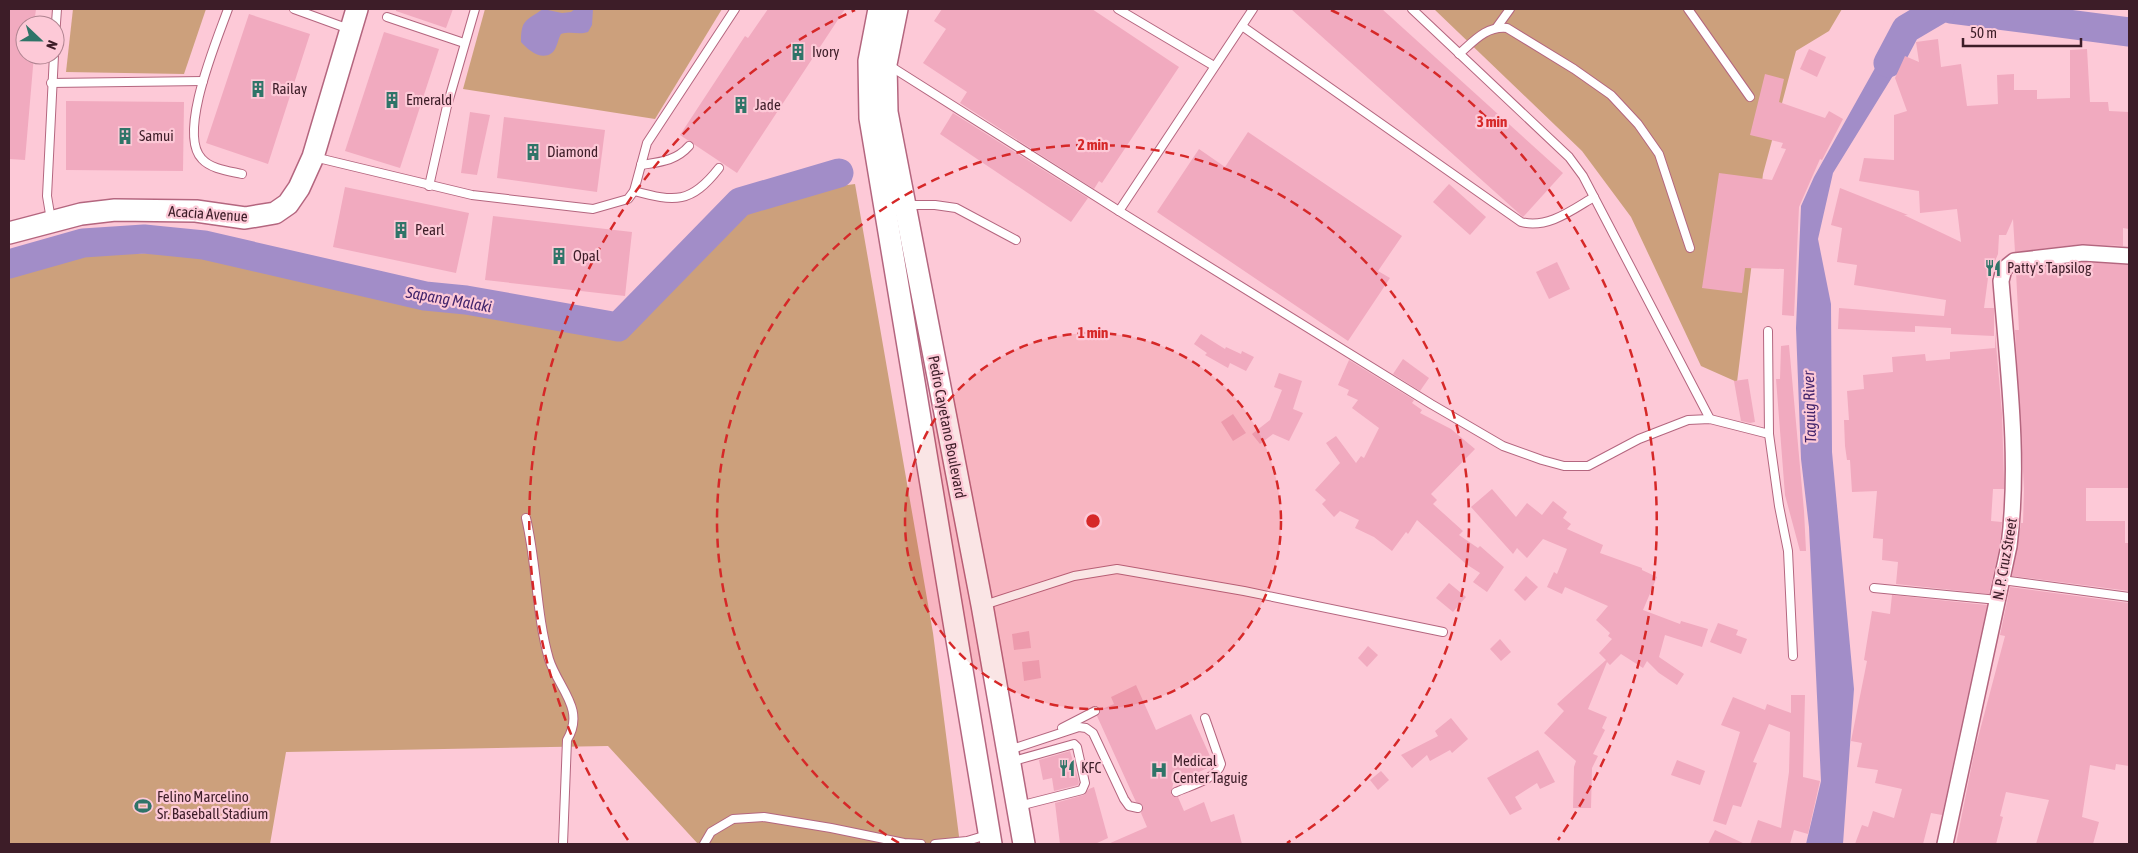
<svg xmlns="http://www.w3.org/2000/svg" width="2138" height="853" viewBox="0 0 2138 853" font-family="'Asap Condensed',sans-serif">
  <rect width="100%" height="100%" fill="#fdc9d7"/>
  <g fill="#cca07c">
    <polygon points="73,9 206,9 184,74 66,72"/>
    <polygon points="485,9 722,9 655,119 463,89"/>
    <polygon points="1434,9 1842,9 1829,31 1796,51 1763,174 1737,382 1701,366 1631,217 1582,151"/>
    <polygon points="855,184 933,633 960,844 698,844 608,746 286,752 270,844 9,844 9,277 86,255 185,252 300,274 393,303 622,336 756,206 796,192"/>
  </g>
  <g fill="#a28dc8">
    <path d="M543 9 562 13 571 12 575 9H593L592 25 588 32C579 35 571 31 561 34 558 39 557 48 553 52 542 62 528 50 521 42 521 19 526 21 543 9Z"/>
    <polygon points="1898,27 1906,29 1915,40 1833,173 1818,239 1831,304 1832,452 1854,689 1843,844 1806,844 1821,781 1809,527 1801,459 1796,328 1801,206 1814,177"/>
  </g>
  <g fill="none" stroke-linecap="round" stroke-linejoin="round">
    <g stroke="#a28dc8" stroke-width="29">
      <polyline points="1951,9 2129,32"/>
      <polyline points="1888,63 1906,29 1940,9"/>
      <polyline points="9,264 83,243 144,239 204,245 425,296 466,300 618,327 740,202 839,173"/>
    </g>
  </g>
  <g fill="#f1aabf">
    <polygon points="9,9 36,9 34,25 25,25 25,55 34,55 25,160 9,159"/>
    <polygon points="396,9 453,9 446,28 396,11"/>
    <polygon points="768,9 845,9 737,173 680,135 745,36 748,38"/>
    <polygon points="942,9 1092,9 1179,67 1102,183 1099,181 1094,189 960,103 967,92 923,63 946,29 934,21"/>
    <polygon points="1291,9 1382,9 1563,173 1523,217"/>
    <polygon points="249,14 310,34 268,164 206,143"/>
    <polygon points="384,32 439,49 400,168 345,151"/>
    <polygon points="1938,39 1941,67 1961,64 1967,106 1998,104 1997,75 2014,74 2014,90 2037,90 2037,99 2070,98 2070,50 2087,49 2090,102 2108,102 2109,111 2129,112 2129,229 2123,228 2123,246 2082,244 2015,252 2013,219 2006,235 1999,235 1998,254 1988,278 1984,308 1994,308 1994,336 1951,334 1951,328 1915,326 1915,332 1838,329 1839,308 1944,316 1946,300 1854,285 1857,265 1837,262 1842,228 1831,225 1840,188 1908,215 1904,215 1961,242 1957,209 1920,213 1919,191 1859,181 1864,158 1894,160 1894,115 1907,111 1895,78 1905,56 1919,62 1916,42"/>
    <polygon points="1809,49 1826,57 1817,77 1800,69"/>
    <polygon points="1765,74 1784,79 1779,102 1825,118 1829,111 1843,119 1822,160 1820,159 1799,207 1794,316 1782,315 1784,269 1745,268 1742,293 1702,288 1719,173 1772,180 1786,149 1781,148 1783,143 1750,135"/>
    <polygon points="66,101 184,102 183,171 66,170"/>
    <polygon points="470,112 490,115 477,175 461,173"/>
    <polygon points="953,113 1088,198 1071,222 940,134"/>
    <polygon points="504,117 605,130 597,192 497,178"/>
    <polygon points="1248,132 1402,236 1378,271 1390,278 1348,341 1157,212 1199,149 1225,167"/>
    <polygon points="1449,184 1486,217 1470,235 1433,202"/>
    <polygon points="345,187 469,213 456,273 333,247"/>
    <polygon points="493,216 632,232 625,296 485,280"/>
    <polygon points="1557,262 1570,289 1549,299 1536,272"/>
    <polygon points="2083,262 2129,265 2129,488 2086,488 2086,521 2125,521 2125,543 2129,543 2129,591 2012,576 2021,523 2023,523 2024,489 2015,330 2019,330 2016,272"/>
    <polygon points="1995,332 2002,414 2004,480 2004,489 1993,489 1991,521 2002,522 2000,545 1989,594 1896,584 1898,562 1882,560 1883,539 1873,538 1877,491 1852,492 1850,460 1847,460 1845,446 1844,420 1849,420 1847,391 1864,389 1863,375 1893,372 1892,357 1925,354 1926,361 1950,359 1950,352 1995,348"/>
    <polygon points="1201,334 1225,349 1226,347 1241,354 1242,351 1254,357 1246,371 1230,363 1228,368 1205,355 1207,353 1194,344"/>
    <polygon points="1789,345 1804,511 1806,551 1800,551 1785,495 1776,379 1780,379 1781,346"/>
    <polygon points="1403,359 1429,378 1420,391 1393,374"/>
    <polygon points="1349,360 1414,400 1412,403 1422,410 1420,413 1451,429 1475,449 1431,494 1437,500 1433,504 1463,531 1459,535 1478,548 1480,546 1504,567 1487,592 1473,582 1480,573 1466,564 1417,520 1408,534 1406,532 1392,551 1374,537 1355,528 1359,520 1340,511 1334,517 1322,504 1326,500 1315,490 1340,463 1326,443 1336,436 1356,463 1361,456 1364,458 1379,428 1352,408 1358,400 1347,395 1349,390 1338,385"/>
    <polygon points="1279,373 1302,381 1293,409 1303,413 1289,441 1273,434 1260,444 1252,434 1270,420 1282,390 1274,387"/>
    <polygon points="1748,379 1755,422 1750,423 1741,421 1734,381"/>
    <polygon points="1233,414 1246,433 1233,441 1221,422"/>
    <polygon points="1492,489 1516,517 1527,503 1542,515 1553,501 1567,512 1563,518 1571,524 1567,529 1603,545 1600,553 1642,568 1642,570 1657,577 1643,610 1680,624 1681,621 1708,629 1702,647 1665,635 1659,657 1684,674 1677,685 1659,673 1647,661 1643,668 1621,654 1610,665 1607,662 1588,709 1607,717 1602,728 1605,730 1593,754 1598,756 1592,768 1591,808 1573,808 1574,767 1576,761 1544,733 1564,711 1557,704 1606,660 1599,653 1612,639 1608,636 1610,633 1596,620 1608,606 1565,587 1562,594 1547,587 1554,572 1557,574 1567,549 1543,539 1527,558 1517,548 1513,554 1471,507"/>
    <polygon points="1526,576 1538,587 1525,601 1514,590"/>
    <polygon points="1449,583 1466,597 1453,612 1436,598"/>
    <polygon points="2010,587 2129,603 2129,766 2116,764 2115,770 2090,765 2082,817 2099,822 2093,844 2036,844 2049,800 2006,792 2000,816 2003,817 1996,844 1956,844 1975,749 2005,636 2000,635"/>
    <polygon points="1892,595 1987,605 1942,815 1931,813 1923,844 1855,844 1862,825 1868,827 1873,811 1894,818 1902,789 1875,783 1878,770 1857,767 1862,743 1851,741 1867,661 1864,660 1872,611 1890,614"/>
    <polygon points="1718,623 1738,630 1736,635 1747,639 1741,654 1710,642"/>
    <polygon points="1029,631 1031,648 1014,650 1012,634"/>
    <polygon points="1500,639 1511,652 1501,661 1490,649"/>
    <polygon points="1368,646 1378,655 1367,667 1358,658"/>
    <polygon points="1039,660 1041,678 1024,681 1022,662"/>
    <polygon points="1136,685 1156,730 1191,714 1214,765 1173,784 1171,795 1178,797 1184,811 1204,802 1211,822 1234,814 1242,844 1108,844 1147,827 1141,813 1143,806 1136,802 1097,716 1100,710 1114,704 1111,697"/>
    <polygon points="1791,695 1805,695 1803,777 1820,781 1808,834 1794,830 1790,844 1750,844 1758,820 1781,828 1789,772 1790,732 1769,724 1753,762 1757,763 1741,807 1733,805 1726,825 1713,821 1740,732 1721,725 1733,697 1765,710 1767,704 1791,713"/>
    <polygon points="1451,718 1468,739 1452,753 1450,750 1430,761 1427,755 1412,768 1401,755 1438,736 1435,731"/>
    <polygon points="1538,750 1555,782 1540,789 1537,783 1515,797 1522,809 1510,815 1487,778"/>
    <polygon points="1070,751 1079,782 1078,785 1054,791 1052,778 1043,780 1039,760"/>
    <polygon points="1677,760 1705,771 1700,785 1671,775"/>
    <polygon points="1381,771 1389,780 1378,790 1370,780"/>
    <polygon points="1094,787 1108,838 1095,844 1060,844 1055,803 1084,795 1089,789"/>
    <polygon points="1715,830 1745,844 1708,844"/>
  </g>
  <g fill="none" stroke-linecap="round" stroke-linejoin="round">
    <g stroke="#b4667f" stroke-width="10">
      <g id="lane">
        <path d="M228 9C217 40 177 134 202 159 211 169 229 171 242 174"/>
        <polyline points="294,9 349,29"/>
        <polyline points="1118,9 1214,66"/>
        <polyline points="1412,9 1569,157 1583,176 1710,419"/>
        <polyline points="1688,9 1750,97"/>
        <polyline points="387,17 464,43"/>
        <path d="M1242 26 1521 222C1548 229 1572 210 1594 197"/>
        <polyline points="1497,27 1510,9"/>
        <polyline points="55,37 57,9"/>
        <path d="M1459 54C1474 41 1486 26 1507 28L1574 69 1611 95 1638 124 1659 154 1690 248"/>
        <polyline points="890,66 1119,211 1253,9"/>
        <polyline points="51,83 203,81"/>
        <polyline points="314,157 472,195 593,209 628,199 634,191 647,143 735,9"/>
        <path d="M641 165C660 162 676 161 689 146"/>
        <polyline points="429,186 447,106 475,9"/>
        <path d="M634 191C675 202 691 204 719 168"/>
        <polyline points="907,205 935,205 956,208 1016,240"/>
        <polyline points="1119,211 1431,404 1503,446 1542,460 1564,466 1588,466 1639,439 1688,420 1710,419 1769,434"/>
        <polyline points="51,220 47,196 54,55"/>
        <polyline points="1768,331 1769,434 1779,506 1788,551 1793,656"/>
        <path d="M526 518C537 564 536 614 549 659 558 688 586 709 567 740L563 844"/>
        <polyline points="2002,580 2129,597"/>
        <polyline points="1874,588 1998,600"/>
        <polyline points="984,605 1074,576 1117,569 1244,591 1443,632"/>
        <polyline points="1062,728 1095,711"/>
        <polyline points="1009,750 1079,727 1086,728 1093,733 1124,799 1129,806 1138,808"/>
        <polyline points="1010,762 1074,744 1077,747 1085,783 1082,790 1019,806"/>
        <path d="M1176 792C1189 786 1217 779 1221 764L1205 718"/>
        <polyline points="704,844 711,832 733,819 764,817 831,828 904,843 921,844"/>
        <polyline points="935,844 967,841 987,835"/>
      </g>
    </g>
    <g stroke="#b4667f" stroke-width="18">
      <path id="street" d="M1945 844 2009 546C2020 459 2008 369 2001 281L2004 269 2014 261 2083 253 2129 256"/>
    </g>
    <g stroke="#b4667f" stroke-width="24">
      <g id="secondary">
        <polyline points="879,9 869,61 870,118 991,844"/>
        <polyline points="897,9 886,64 887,112 982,605 1024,844"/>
        <polyline points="9,233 81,214 115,210 196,211 245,218 275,213 288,204 299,188 313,157 357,9"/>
      </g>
    </g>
    <use href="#lane" stroke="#fff" stroke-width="8"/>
    <use href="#street" stroke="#fff" stroke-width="15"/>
    <use href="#secondary" stroke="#fff" stroke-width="21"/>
  </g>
  <circle cx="1093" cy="521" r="188" fill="#d62828" fill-opacity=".12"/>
  <g fill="none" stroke="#d62828" stroke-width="2.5" stroke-dasharray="9 6">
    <circle cx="1093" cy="521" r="188"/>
    <path d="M899 843A376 376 0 1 1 1287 843"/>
    <path d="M628 840A564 564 0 0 1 855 10M1331 10A564 564 0 0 1 1558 840"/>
  </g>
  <defs>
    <g id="building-bare" transform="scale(1.35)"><path d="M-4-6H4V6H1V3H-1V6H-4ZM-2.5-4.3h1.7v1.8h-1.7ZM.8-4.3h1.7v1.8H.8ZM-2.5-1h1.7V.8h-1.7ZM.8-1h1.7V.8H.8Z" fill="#2f7468" stroke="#fdc9d7" stroke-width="2.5" paint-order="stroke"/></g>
    <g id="restaurant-bare" transform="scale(1.35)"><path d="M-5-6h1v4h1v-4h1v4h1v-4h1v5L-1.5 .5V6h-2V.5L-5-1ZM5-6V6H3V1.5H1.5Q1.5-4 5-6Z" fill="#2f7468" stroke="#fdc9d7" stroke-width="2.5" paint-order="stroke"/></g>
    <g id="hospital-bare" transform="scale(1.35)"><path d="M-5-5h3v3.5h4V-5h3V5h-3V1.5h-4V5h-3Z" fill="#2f7468" stroke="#fdc9d7" stroke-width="2.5" paint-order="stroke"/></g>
    <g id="stadium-bare" transform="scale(1.35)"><path d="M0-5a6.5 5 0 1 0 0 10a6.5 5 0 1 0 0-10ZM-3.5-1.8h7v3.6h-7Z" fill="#2f7468" stroke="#fdc9d7" stroke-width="2.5" paint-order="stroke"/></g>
  </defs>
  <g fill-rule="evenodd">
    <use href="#building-bare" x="798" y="52"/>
    <use href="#building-bare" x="258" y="89"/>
    <use href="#building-bare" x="392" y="100"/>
    <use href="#building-bare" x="741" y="105"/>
    <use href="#building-bare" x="125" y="136"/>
    <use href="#building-bare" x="533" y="152"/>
    <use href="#building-bare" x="401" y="230"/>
    <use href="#building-bare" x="559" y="256"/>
    <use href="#restaurant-bare" x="1993" y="268"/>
    <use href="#restaurant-bare" x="1067" y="768"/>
    <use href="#hospital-bare" x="1159" y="770"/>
    <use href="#stadium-bare" x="143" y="806"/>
  </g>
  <g text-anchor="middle" stroke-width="4.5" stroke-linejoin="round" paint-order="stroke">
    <g font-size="15" fill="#3d1d28" stroke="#fdc9d7" text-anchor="start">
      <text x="812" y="57">Ivory</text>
      <text x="272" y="94">Railay</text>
      <text x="406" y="105">Emerald</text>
      <text x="755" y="110">Jade</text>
      <text x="139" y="141">Samui</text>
      <text x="547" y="157">Diamond</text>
      <text x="415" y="235">Pearl</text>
      <text x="573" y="261">Opal</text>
      <text x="2007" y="273">Patty's Tapsilog</text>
      <text x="1173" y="766">Medical<tspan x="1173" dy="17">Center Taguig</tspan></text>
      <text x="1081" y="773">KFC</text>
      <text x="157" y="802">Felino Marcelino<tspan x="157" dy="17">Sr. Baseball Stadium</tspan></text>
    </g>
    <g font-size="15" fill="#3d1d28" stroke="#fdc9d7">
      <text transform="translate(208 214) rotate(4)" y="5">Acacia Avenue</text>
      <text transform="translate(947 427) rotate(79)" y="5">Pedro Cayetano Boulevard</text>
      <text transform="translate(2005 559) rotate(-80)" y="5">N. P. Cruz Street</text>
    </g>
    <g font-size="16" font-style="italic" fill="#43256c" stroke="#fdc9d7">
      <text transform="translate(449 299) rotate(10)" y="6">Sapang Malaki</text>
      <text transform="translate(1809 407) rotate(-92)" y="6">Taguig River</text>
    </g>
  </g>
  <circle cx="1093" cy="521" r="8" fill="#d62828" stroke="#fdc9d7" stroke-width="2.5"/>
  <g font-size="15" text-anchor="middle" font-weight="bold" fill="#d62828" stroke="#fdc9d7" stroke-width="4.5" stroke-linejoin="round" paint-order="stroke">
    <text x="1492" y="127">3 min</text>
    <text x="1093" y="150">2 min</text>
    <text x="1093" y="338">1 min</text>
  </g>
  <rect width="2138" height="853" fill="none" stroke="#3d1d28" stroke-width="20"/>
  <g transform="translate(40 40) rotate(112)"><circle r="24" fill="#fdc9d7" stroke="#b08491"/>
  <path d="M0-4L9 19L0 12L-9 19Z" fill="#2f7468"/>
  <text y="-8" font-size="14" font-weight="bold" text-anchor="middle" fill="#3d1d28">N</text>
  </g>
  <path d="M1963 38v8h118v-8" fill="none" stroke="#3d1d28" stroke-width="2.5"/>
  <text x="1970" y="38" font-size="15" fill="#3d1d28" stroke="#fdc9d7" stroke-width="4" paint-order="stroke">50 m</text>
</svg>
